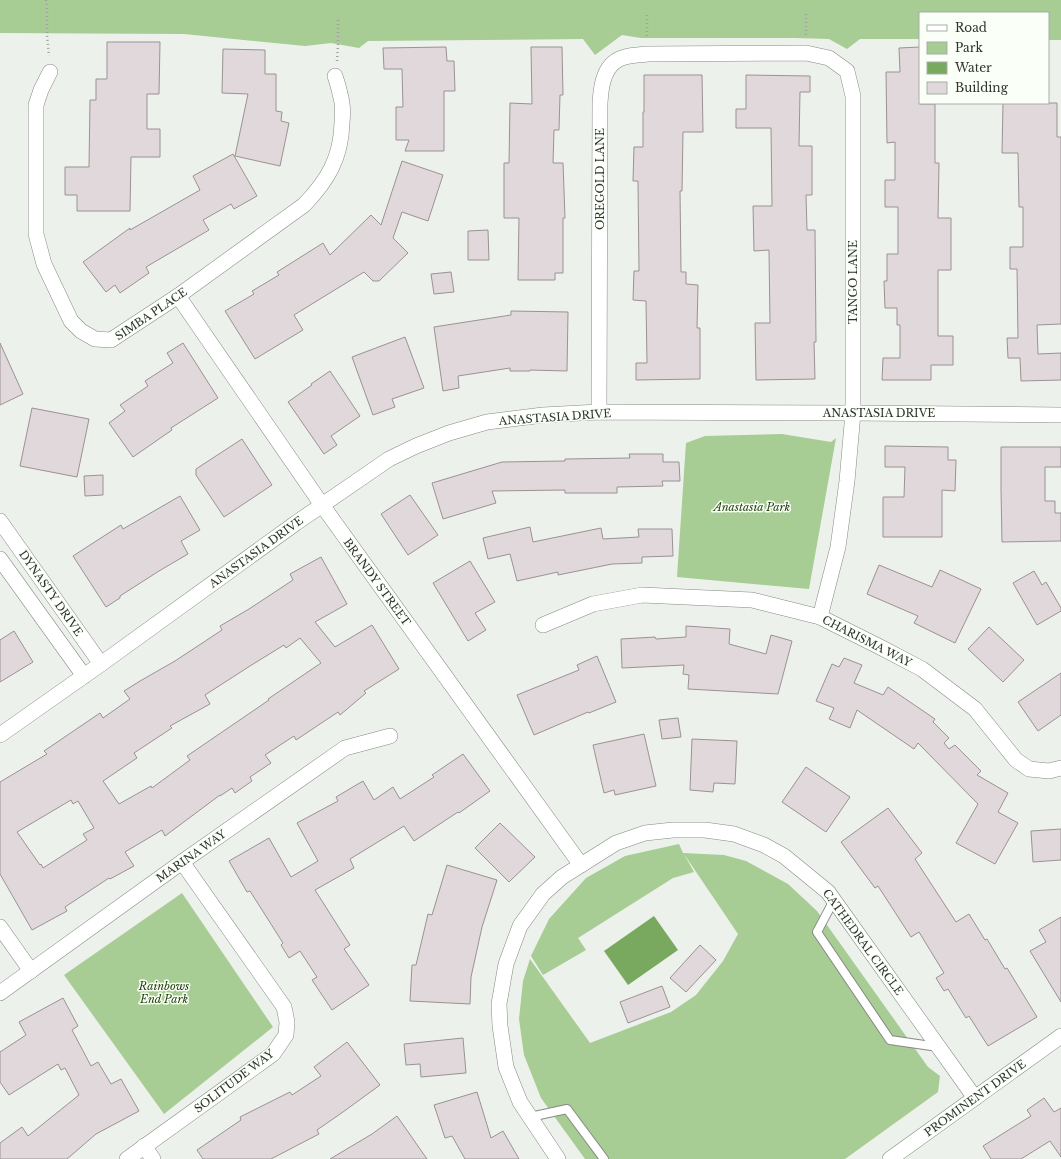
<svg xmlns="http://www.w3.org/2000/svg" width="1061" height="1159" viewBox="0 0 1061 1159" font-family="'Libre Baskerville',serif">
  <rect width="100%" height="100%" fill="#edf1eb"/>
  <g fill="#a7cc94">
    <polygon points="0,0 1061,0 1061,40 1048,40 1048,13 920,13 920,39 860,39 847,49 829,39 795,38 641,38 622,35 595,55 583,39 368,41 359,48 331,43 305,46 184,34 0,33"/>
    <polygon points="782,434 831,442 836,438 809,589 677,577 686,443 705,436"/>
    <polygon points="679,844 683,853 724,855 746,861 788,884 817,911 928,1067 940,1076 938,1092 845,1159 585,1159 541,1098 524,1055 519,1019 523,981 530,959 590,1043 671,1012 696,995 723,961 738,934 684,854 694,872 673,878 578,938 586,950 543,975 531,956 549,919 586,878 625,856"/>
    <polygon points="182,893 273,1027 164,1114 64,975"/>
  </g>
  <polygon fill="#78a95e" points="654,916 678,950 628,985 604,951"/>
  <g fill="#e0d8db" stroke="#9a9294" fill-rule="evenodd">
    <polygon points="107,42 160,42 159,94 147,94 147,129 160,129 160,157 131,157 130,211 77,211 77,195 65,195 65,167 89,167 90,100 96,100 96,79 107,79"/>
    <polygon points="446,47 447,61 454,61 455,91 444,91 444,151 405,151 409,140 396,140 396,107 403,107 402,69 384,69 383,48"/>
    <polygon points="531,47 562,47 563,95 560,95 559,130 554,130 553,163 563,163 565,218 563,218 563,273 555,273 555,280 518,280 519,218 504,218 504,163 509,163 510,103 532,104"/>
    <polygon points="920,47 920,104 935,104 935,163 939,163 938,218 951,218 951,270 938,270 938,336 953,336 953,365 931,365 931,380 882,380 883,358 900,358 900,325 897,325 897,308 885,308 884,281 887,281 887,254 898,254 898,207 885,207 885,180 895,180 895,142 887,143 886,72 900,72 899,48"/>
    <polygon points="223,49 265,50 265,74 276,74 276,111 282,112 281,121 289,123 280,166 235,156 248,94 222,93"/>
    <polygon points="644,75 702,75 703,132 683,132 682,191 680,191 681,272 686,272 686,284 698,285 697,328 700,328 700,379 636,380 636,363 647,363 646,301 633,300 634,271 639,271 638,181 633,181 634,147 643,147 643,112 644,112"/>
    <polygon points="746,75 810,76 810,92 800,92 799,146 812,146 812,195 806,195 807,230 815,230 816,342 814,342 815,379 756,380 755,323 770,323 769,250 754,251 753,206 772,206 771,128 736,128 736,109 746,109"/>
    <polygon points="1003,103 1057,103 1057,137 1061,137 1061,324 1037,325 1038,354 1061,353 1061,380 1021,381 1020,358 1008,358 1007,338 1018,338 1017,269 1010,269 1010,247 1023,247 1023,207 1019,207 1018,153 1002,153"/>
    <polygon points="233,154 257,196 234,209 231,204 203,220 209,230 146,267 149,273 120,293 115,285 106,292 83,262 130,228 130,230 200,190 193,176"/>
    <polygon points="402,161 443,175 428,221 402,212 393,238 408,253 379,281 373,281 364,272 294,315 303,330 255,359 225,311 254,294 252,291 279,275 277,272 323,243 330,255 371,215 381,225"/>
    <polygon points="488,230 489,260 468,260 468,231"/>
    <polygon points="451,272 454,292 434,294 431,274"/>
    <polygon points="511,311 568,312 567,371 530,370 530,371 510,371 510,368 458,376 459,388 443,391 434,327 511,315"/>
    <polygon points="405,337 424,388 392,399 395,407 373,415 352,357"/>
    <polygon points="0,343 23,394 0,405"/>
    <polygon points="183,343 218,398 171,428 172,430 133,457 109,423 125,411 120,405 148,386 145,381 173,363 167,353"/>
    <polygon points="330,371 360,416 331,436 337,445 324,454 288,402 312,385 311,384"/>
    <polygon points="32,408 89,419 77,477 20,466"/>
    <polygon points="242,439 272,485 224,517 196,475 196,469"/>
    <polygon points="885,446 948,447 948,460 956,460 955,491 942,490 942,537 883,537 883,497 904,497 905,467 885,467"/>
    <polygon points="1001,447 1061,447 1061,467 1045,467 1045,501 1055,501 1055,513 1061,513 1061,541 1002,542 1001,490"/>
    <polygon points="629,454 663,454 663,462 679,462 680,481 662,481 663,486 617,487 617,493 565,493 565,490 492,491 496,503 443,519 432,483 502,462 565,461 565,459 630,458"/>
    <polygon points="103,475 103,495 85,496 84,476"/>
    <polygon points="410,495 438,535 408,555 381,514"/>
    <polygon points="180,496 200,530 181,541 188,554 159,571 120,596 120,598 106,607 73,556 121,525 123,529"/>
    <polygon points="530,527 533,542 601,528 603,539 639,537 638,529 672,529 673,556 642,557 642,563 612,564 558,575 558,572 517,581 510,554 488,559 483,538"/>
    <path d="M321 557 347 604 315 622 335 647 372 625 399 669 364 691 366 693 340 715 338 712 296 740 294 736 265 755 271 763 250 777 252 781 235 793 232 788 220 796V795L165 836 162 830 125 852 134 866 110 879 109 878 65 907 67 911 32 930 0 874V782L47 754 44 751 100 713 103 718 130 699 124 691 140 681 175 661 222 630 220 626 249 609 293 580 290 574ZM300 638 321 663 268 699 269 700 187 756 190 760 152 788 151 786 119 804 103 781 137 758 134 753 172 728 170 726 210 704 205 695 250 666 284 645 286 648ZM71 800 73 804 78 801 94 828 83 834 87 840 43 868 41 864 40 865 17 832Z"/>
    <polygon points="470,561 495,602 475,613 486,630 468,641 433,583"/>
    <polygon points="879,565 932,587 940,570 981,589 955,643 914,623 918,616 867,594"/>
    <polygon points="1034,571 1042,585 1046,582 1061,608 1061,611 1037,625 1013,583"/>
    <polygon points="686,626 730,629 729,644 766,654 771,635 792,641 778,694 688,689 689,675 683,674 684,665 622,668 621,639 655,637 656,639 686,637"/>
    <polygon points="989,627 1024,660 1003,682 968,649"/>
    <polygon points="14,631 33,662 0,682 0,640"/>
    <polygon points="597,656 616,702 589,713 588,712 534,735 517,695 579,670 577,665"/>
    <polygon points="844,658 862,665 854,683 883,695 888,687 935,719 933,722 949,738 944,743 949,749 955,745 981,771 977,775 1008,793 998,812 1018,823 995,864 956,843 978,804 918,743 914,749 857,710 850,728 829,719 834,708 816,701 832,664 839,667"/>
    <polygon points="1061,673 1061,715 1038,731 1018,702"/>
    <polygon points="678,718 681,737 662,739 659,720"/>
    <polygon points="644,734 656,786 615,795 614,790 604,793 593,745"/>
    <polygon points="692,739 737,741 735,784 714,783 713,792 690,790"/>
    <polygon points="463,754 490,791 459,813 458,812 414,841 404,826 350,859 354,868 315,890 350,945 344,949 369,985 332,1010 312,980 317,977 300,951 289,958 281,945 283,943 250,891 247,892 229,861 269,838 291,877 318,861 297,823 338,801 336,797 363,781 374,800 393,787 400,799 434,777 432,775"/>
    <polygon points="806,767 850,797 826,832 782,802"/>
    <polygon points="888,808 922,853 915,859 956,922 969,914 985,940 987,939 1005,969 1007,968 1037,1017 988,1046 969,1016 966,1018 948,989 944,991 936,978 944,973 919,932 911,937 878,886 875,888 841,842"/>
    <polygon points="500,823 535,857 509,882 475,848"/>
    <polygon points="1061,829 1061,860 1033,862 1031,831"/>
    <polygon points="447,865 497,880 482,927 471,977 470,1004 410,1001 412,965 416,965 428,914 432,915"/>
    <polygon points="1061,917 1061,1002 1030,951 1046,942 1039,930"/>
    <polygon points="700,945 716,960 686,992 670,978"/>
    <polygon points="662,986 670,1007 628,1023 620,1002"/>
    <polygon points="63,998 78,1026 72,1030 91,1066 98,1062 111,1084 121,1079 139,1111 96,1134 67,1159 0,1159 0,1143 22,1127 28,1136 79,1095 65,1068 61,1070 58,1064 9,1095 0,1082 0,1052 26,1035 19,1022"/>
    <polygon points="463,1038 466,1073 421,1077 420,1064 406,1065 404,1044"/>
    <polygon points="347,1042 380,1085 343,1112 317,1130 319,1134 271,1159 203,1159 197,1150 241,1120 240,1117 290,1092 292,1095 321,1076 314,1067"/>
    <polygon points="477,1092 491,1138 503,1131 519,1159 465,1159 452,1136 445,1138 434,1105"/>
    <polygon points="1044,1098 1054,1112 1061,1108 1061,1157 1050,1141 1021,1159 991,1159 983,1146 1031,1116 1027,1110"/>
    <polygon points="397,1116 427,1159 330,1159 372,1134"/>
  </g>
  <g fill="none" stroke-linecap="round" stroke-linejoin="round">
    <g stroke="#868a84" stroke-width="10">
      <g id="service">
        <polyline points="834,900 817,932 890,1040 938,1047"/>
        <polyline points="530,1117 567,1109 604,1159"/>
      </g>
    </g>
    <g stroke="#868a84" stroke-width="16">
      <g id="minor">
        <path d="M50 72 41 90 36 105V234L44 264 71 321 81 331 95 339 111 340 178 296 304 205C328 180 341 158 342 123 343 113 343 103 340 94 339 88 337 82 335 76"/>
        <polyline points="178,296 322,505 581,865"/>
        <path d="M599 412 600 103C601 85 604 62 625 57 632 55 640 55 647 54L806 53 829 58 847 71 853 96V413L847 481 838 547 820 617"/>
        <polyline points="0,521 101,664"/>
        <polyline points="0,559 84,676"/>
        <polyline points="543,625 593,604 642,595 752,600 820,617 882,648 922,669 975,709 1016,760 1029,769 1049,771 1061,768"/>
        <polyline points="0,735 101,664 296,523 389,459 416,446 449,433 487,422 543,415 599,412 853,413 1061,415"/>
        <polyline points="0,927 31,971"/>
        <polyline points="0,993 182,862 345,748 390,736"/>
        <polyline points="144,1146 153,1159"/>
        <polyline points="127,1159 273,1054 286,1035 287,1022 284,1007 182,862"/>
        <polyline points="558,1159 520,1102 506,1067 500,1026 499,1004 506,964 520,926 543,894 562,877 616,843 645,833 673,830 705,830 734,834 764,845 784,856 828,892 975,1098"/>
        <polyline points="890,1159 1061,1036"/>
      </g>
    </g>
    <g stroke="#a0a39e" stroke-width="2.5" stroke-dasharray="1 3" stroke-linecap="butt">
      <polyline points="46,0 47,5 47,35 49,56"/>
      <polyline points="806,14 806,36"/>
      <polyline points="647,15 647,38"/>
      <polyline points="337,61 338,44 338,20"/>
    </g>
    <use href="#service" stroke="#fff" stroke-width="8"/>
    <use href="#minor" stroke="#fff" stroke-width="15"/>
  </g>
  <g text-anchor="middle" stroke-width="3" stroke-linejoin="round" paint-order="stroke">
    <g font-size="11" fill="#30322f" stroke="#fafff8">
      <text transform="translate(600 179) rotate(-90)" y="4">OREGOLD LANE</text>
      <text transform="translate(853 282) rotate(-90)" y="4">TANGO LANE</text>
      <text transform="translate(151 314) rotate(-34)" y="4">SIMBA PLACE</text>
      <text x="879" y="417">ANASTASIA DRIVE</text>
      <text transform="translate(555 417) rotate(-4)" y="4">ANASTASIA DRIVE</text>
      <text transform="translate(256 552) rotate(-36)" y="4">ANASTASIA DRIVE</text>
      <text transform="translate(377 582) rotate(54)" y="4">BRANDY STREET</text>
      <text transform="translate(51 593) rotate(55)" y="4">DYNASTY DRIVE</text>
      <text transform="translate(867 641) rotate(27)" y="4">CHARISMA WAY</text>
      <text transform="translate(191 856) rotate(-35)" y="4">MARINA WAY</text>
      <text transform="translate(863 942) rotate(54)" y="4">CATHEDRAL CIRCLE</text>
      <text transform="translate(234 1081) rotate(-37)" y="4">SOLITUDE WAY</text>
      <text transform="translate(975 1098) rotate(-36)" y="4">PROMINENT DRIVE</text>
    </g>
    <g font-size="11" font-style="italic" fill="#21410b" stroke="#fafff8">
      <text x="752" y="511">Anastasia Park</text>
      <text x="164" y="990">Rainbows<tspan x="164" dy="13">End Park</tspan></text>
    </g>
  </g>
  <rect x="919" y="12" width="130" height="92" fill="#fafff8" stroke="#a9ada8"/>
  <rect x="927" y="25" width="20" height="6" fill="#ffffff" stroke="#a9ada8"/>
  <text x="955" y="32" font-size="12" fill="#30322f">Road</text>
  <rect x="927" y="42" width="20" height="12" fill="#a7cc94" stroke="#a9ada8"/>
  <text x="955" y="52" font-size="12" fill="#30322f">Park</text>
  <rect x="927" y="62" width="20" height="12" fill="#78a95e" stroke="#a9ada8"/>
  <text x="955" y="72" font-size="12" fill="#30322f">Water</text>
  <rect x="927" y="82" width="20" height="12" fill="#e0d8db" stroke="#a9ada8"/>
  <text x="955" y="92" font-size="12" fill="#30322f">Building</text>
</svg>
